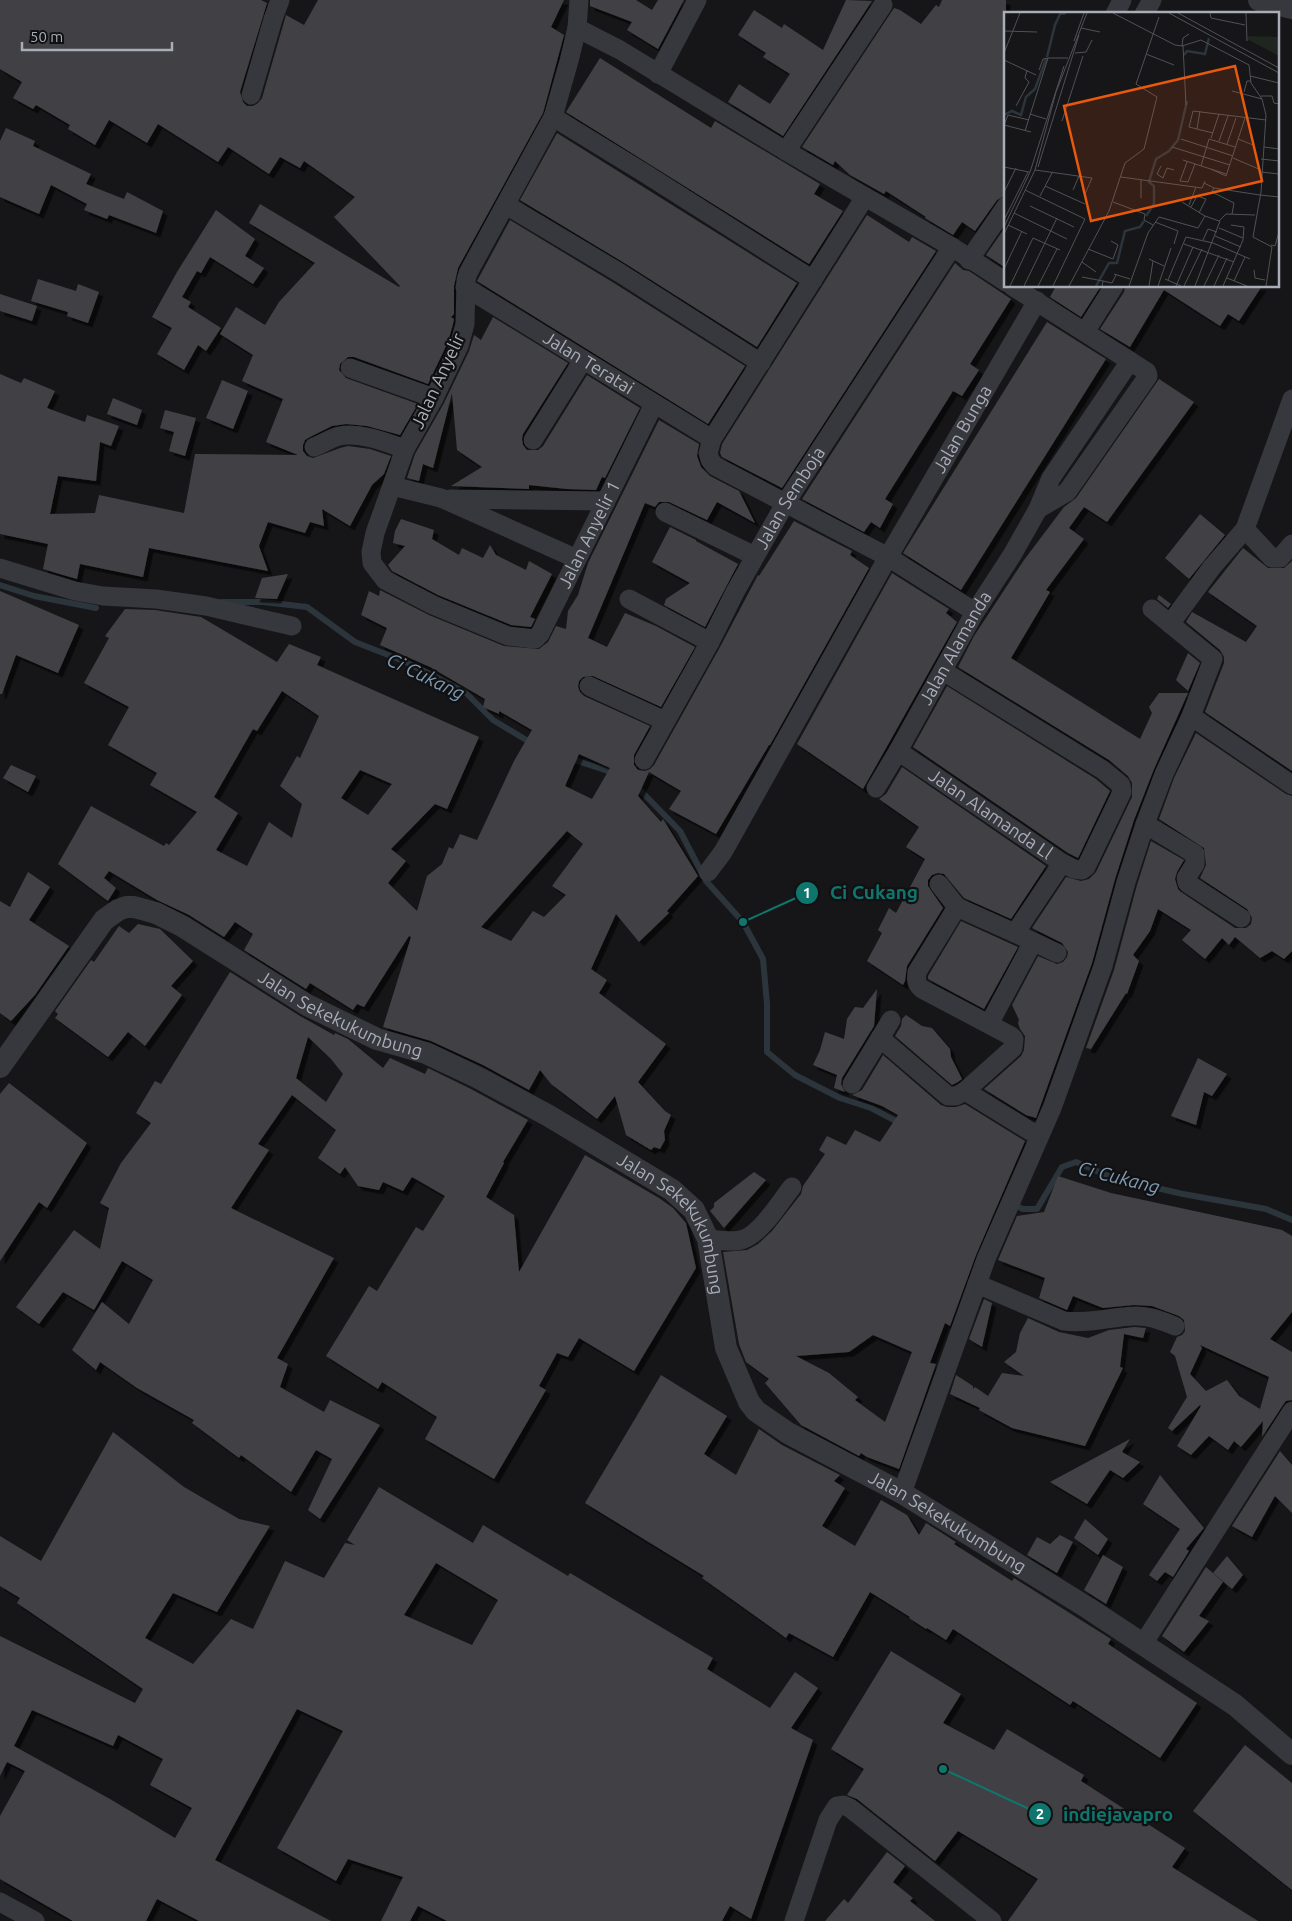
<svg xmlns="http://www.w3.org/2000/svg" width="1292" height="1921" viewBox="0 0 1292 1921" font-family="Ubuntu,sans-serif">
  <defs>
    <filter id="shadow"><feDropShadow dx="4.5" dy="4.5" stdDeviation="0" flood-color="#0009"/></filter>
  </defs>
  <rect width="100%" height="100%" fill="#161618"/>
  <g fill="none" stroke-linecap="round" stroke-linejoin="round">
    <g stroke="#2c353c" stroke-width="6">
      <polyline points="0,585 34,596 96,608"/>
      <polyline points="222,602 263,602 307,607 355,642 406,662 465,692 493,720 533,744"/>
      <polyline points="568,758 608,771 615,775"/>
      <polyline points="634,787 641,791 680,831 706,881 743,922 763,959 767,1004 767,1052 795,1075 840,1098 871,1108 896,1121 901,1126"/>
      <polyline points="1012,1204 1023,1209 1037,1209 1062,1167 1076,1162 1113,1178 1183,1194 1266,1209 1292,1220"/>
    </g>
  </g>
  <g fill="#404145" fill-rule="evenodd" filter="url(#shadow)">
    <polygon points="0,0 261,0 267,3 240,92 243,102 247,106 253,106 258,103 262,98 286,15 304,25 318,0 564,0 551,27 564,35 543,113 458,268 454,286 454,314 451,317 454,319 453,324 448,342 428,384 354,357 348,357 340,364 339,370 346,378 418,404 400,435 367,426 346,424 332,426 310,437 305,440 303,445 303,451 307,456 313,458 340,448 348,446 370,449 391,456 384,474 372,485 350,526 322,509 324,526 310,522 305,533 268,522 259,546 268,571 149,548 143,577 80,564 77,579 63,575 43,569 48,544 0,534 0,374 21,383 24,378 55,391 47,408 85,422 87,415 119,426 111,446 100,442 96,481 58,476 50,514 95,513 99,495 184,513 195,454 298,455 266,442 283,399 242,381 253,355 220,334 236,307 265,325 279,302 315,263 249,223 260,204 399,287 400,286 334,217 355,197 304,161 300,168 280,157 269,174 228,147 218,162 158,124 147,143 109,120 95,145 68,129 70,125 36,105 33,109 13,98 22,82 0,69"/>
    <polygon points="590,0 636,0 652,10 658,0 684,0 658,49 627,30 632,22 590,6"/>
    <polygon points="846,0 872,1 783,136 728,102 739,84 770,104 790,74 763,57 766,53 738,35 754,10 782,28 784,24 823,50"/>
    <polygon points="942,0 1006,0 1006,195 997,200 975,231 962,222 953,235 925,218 926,217 886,191 884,194 850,175 835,161 833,165 802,147 894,8 900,10 921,24 936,5 939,7"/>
    <polygon points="600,58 711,128 715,121 820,184 814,194 843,211 809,264 566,112"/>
    <polygon points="6,128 35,141 33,146 91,174 86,184 124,199 127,192 163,211 156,233 109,215 107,219 84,210 87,204 51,185 39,214 0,197 0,141"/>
    <polygon points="557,133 797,283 757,347 626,264 520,200"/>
    <polygon points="216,210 255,239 245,256 264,268 253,284 210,257 201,273 197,271 182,297 191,302 188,307 221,328 206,351 198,345 184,370 157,354 172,328 152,317 177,272"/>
    <polygon points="867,215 909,242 912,237 936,251 782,488 722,457 720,453 722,444"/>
    <polygon points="510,220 614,283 745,366 708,424 477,281"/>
    <polygon points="1006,226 1006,268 986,255"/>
    <polygon points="955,263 963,270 969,271 1011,299 970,364 979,370 962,396 953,391 885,499 893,504 880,528 871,522 864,532 802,499"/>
    <polygon points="38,279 76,291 78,284 99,292 88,323 67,316 68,312 31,301"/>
    <polygon points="1056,286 1101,286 1081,317 1050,297"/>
    <polygon points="1125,286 1262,286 1239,321 1228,314 1220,326 1164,290 1130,347 1100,329 1124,292"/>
    <polygon points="0,294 37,306 32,321 0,311"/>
    <polygon points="493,317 568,363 523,434 522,439 523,445 527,450 538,450 543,446 587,375 640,408 605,478 602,477 596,490 567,489 529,485 529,489 451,486 482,467 457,450 452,393 433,468 423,464 419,481 407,478 415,454 444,403 469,351 474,335 481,340"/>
    <polygon points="1047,322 1106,359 961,590 903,553"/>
    <polygon points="1159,379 1194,402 1107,522 1084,507 1069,528 1084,539 1046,590 1050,592 1011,658 1140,739 1152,713 1149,707 1159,693 1188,693 1154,769 1134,820 1115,879 1092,963 1036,1118 1026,1115 984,1089 1021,1056 1024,1050 1025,1036 1020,1029 1018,1023 1019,1020 1012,1005 1038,956 1057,964 1063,962 1067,957 1068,952 1062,943 1032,928 1066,877 1081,881 1089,879 1096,872 1132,797 1132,783 1128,776 1109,760 958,667 974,636 1024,560 1064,507 1076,498"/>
    <polygon points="222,380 248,391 233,429 206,418"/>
    <polygon points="113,398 142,410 137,425 107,414"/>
    <polygon points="165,410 196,418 185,456 169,451 174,432 160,428"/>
    <path d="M659 420 699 444 697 456 701 467 710 476 739 491 755 523 717 502 707 520 669 502H659L655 507 645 503 588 638 607 647 625 613 656 626 695 647 661 707 593 676 583 677 579 681 578 687 580 692 584 696 650 726 634 755V765L638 770 645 771 650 769 654 765 720 647 758 575 759 576 768 562 794 521 852 551 850 555 869 568 770 745H769L716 834 669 809 681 791 649 772 638 796 661 822 663 819 698 876 667 911 669 913 639 942 616 914 591 969 607 980 599 993 666 1044 638 1082 665 1111 671 1115 664 1131 665 1140 660 1149 654 1147 651 1150 626 1135 615 1096 597 1119 551 1084 540 1070 529 1090 483 1065 431 1041 383 1027 411 937 409 936 364 1007 357 1004 353 1010 310 983 306 989 244 950 253 934 235 922 224 937 189 915 157 900 109 871 104 878 116 888 108 901 58 864 91 806 164 846 166 843 169 845 197 812 150 785 157 773 108 745 129 707 84 683 109 638 105 636 125 609 155 610 201 617 277 662 289 644 321 657 317 665 479 737 447 809 435 804 391 849 406 861 388 883 417 911 427 876 442 864 449 847 453 849 460 834 477 840 514 761 532 730 499 711V714L483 707 485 699 430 667 380 645 387 628 361 615 369 591 379 596 380 590 429 615 504 646 539 649 548 642 556 626 566 629 568 611 578 595 588 563ZM282 691 319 716 300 758 297 756 280 786 302 804 292 838 269 822 247 866 216 850 238 813 214 797 253 729 257 731ZM579 754 610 768 592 799 565 786ZM360 770 392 784 368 815 341 798ZM567 831 583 844 552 886 566 895 544 917 533 911 511 941 481 927Z"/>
    <polygon points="1200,514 1225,535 1189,579 1165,558"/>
    <polygon points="401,519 434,530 432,539 459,555 462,548 483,558 490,545 496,555 526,570 529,561 552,574 530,617 535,619 531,627 511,625 438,595 392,571 388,565 405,546 393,543 395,531"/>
    <polygon points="670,527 696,540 696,541 738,564 705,627 664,605 666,599 690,583 652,562"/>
    <polygon points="1243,548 1268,568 1284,568 1292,561 1292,771 1205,712 1224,663 1224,657 1220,650 1186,622 1192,612 1246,642 1257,626 1208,592"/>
    <polygon points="892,573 949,609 946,613 957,622 863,789 797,744"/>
    <polygon points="288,574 277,599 255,598 262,578"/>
    <polygon points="0,591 79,625 58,673 16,655 2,694 0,694"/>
    <polygon points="1159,595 1171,604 1168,608 1157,599"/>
    <polygon points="1188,653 1200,663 1188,691 1176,680"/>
    <polygon points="947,686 1096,779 1110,791 1078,858 1068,853 913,747"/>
    <polygon points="1196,733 1286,794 1292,796 1292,951 1284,959 1272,951 1260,958 1235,937 1229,945 1222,938 1205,959 1182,940 1191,930 1158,909 1150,931 1133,955 1139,961 1127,994 1126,993 1091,1049 1086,1048 1114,970 1137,885 1151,841 1184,860 1177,872 1175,879 1178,889 1181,892 1235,928 1246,928 1251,924 1252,918 1247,909 1200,878 1206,865 1204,848 1159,819 1174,778"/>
    <polygon points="11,765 36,776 28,792 3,778"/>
    <polygon points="902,767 1046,866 1011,919 964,898 944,874 938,873 932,875 928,880 928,886 943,908 907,966 905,981 903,985 867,961 882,933 878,930 889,908 896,913 925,859 906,847 919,827 879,799 886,794"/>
    <polygon points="28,872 50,887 29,920 69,946 35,995 11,1021 0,1013 0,901 10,907"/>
    <polygon points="961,921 1018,947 984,1009 928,979 928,976"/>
    <polygon points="138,924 160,929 193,961 171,986 182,995 145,1046 128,1032 108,1057 55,1018 58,1014 55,1011 91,960 94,962 119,926 129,933"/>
    <path d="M230 972 300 1016 334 1035 335 1033 348 1039 383 1068 390 1058 425 1074 428 1068 471 1089 528 1120 503 1162 504 1163 486 1197 514 1215 519 1272 585 1155 659 1198 673 1208 686 1223 696 1268 634 1371 579 1338 568 1357 557 1353 539 1386 546 1390 494 1479 425 1439 437 1417 382 1382 378 1389 326 1356 369 1286 377 1291 416 1227 423 1231 445 1196 412 1177 403 1191 383 1182 379 1190 358 1186 345 1167 340 1174 318 1158 336 1130 292 1095 258 1144 269 1150 231 1208 334 1258 277 1358 288 1364 280 1387 324 1412 330 1400 380 1425 320 1519 308 1510 332 1459 316 1450 291 1492 241 1455 239 1458 192 1423 194 1420 137 1388 100 1362 96 1370 72 1350 102 1302 129 1324 153 1280 122 1261 94 1310 63 1292 39 1324 16 1307 74 1230 100 1249 109 1208 100 1203 121 1163 151 1123 136 1113 155 1081 161 1084ZM308 1037 331 1059 343 1074 326 1102 296 1078Z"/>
    <polygon points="877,989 874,1026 842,1078 841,1084 845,1092 834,1088 837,1075 813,1065 820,1050 825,1032 844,1039 847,1019 855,1007 863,1008"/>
    <polygon points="906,1015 922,1026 932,1028 950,1049 951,1057 962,1079 958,1082 952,1085 895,1036 901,1026 902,1019"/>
    <path d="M883 1055 941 1105 947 1107H956L965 1104 1025 1141 976 1255 950 1326 945 1323 930 1363 936 1364 899 1469 867 1457 861 1453 859 1456 801 1425 765 1383 769 1379 746 1362 739 1344 723 1252 747 1250 758 1244 772 1231 801 1194 803 1186 825 1154 819 1150 827 1136 846 1145 855 1130 880 1142 898 1115 882 1106 852 1095 862 1090ZM873 1335 912 1352 885 1422 855 1400 858 1397 829 1373 796 1356 849 1352Z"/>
    <polygon points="1198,1058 1227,1074 1212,1096 1204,1092 1196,1125 1171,1116"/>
    <polygon points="9,1083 87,1143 47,1208 39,1202 0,1261 0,1094"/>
    <polygon points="754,1172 766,1180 724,1228 710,1211 714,1207 714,1203"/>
    <path d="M1058 1176 1111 1193 1282 1230 1292 1236V1312L1270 1339 1292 1352V1400L1286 1401 1283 1405 1262 1437 1263 1421 1241 1447 1234 1441 1228 1450 1209 1436 1191 1455 1177 1446 1201 1406 1200 1405 1172 1431 1168 1428 1187 1397 1175 1356 1170 1352 1177 1337 1182 1335 1185 1331 1184 1320 1179 1316 1152 1306 1134 1305 1103 1308 1073 1296 1067 1310 1039 1298 1045 1278 998 1260 1017 1216 1044 1212ZM1200 1345 1269 1377 1260 1409 1239 1396 1227 1380 1206 1391 1190 1374 1202 1348Z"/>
    <polygon points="984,1299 992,1303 982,1347 969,1339"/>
    <polygon points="1028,1318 1059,1332 1088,1338 1109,1330 1134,1327 1146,1328 1143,1338 1124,1334 1120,1367 1123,1368 1085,1446 1012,1428 979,1410 980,1408 950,1394 956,1375 973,1386 973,1389 975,1387 988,1396 1002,1373 1024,1376 1004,1362 1016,1352 1020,1333"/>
    <polygon points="661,1375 727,1416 704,1454 736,1475 759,1429 782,1445 840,1475 834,1481 845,1488 822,1526 855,1546 881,1500 907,1515 919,1535 926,1523 956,1542 954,1544 1012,1581 1014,1578 1111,1639 1108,1644 1197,1703 1160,1758 1073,1701 1070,1705 953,1629 946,1640 927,1628 926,1629 909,1618 910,1617 870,1592 833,1657 789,1633 786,1638 702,1578 704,1576 585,1503"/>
    <path d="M113 1432 184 1487 239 1519 270 1526 217 1612 173 1593 145 1638 193 1664 231 1619 253 1629 285 1561 324 1578 345 1543 355 1545 347 1540 379 1487 473 1543 483 1525 568 1576 570 1573 713 1658 707 1669 770 1708 795 1672 818 1688 791 1728 813 1740 751 1919 730 1906 722 1921H447L418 1906 410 1921H381L403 1877 348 1859 336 1881 277 1848 343 1731 297 1709 215 1860 331 1921H199L157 1899 146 1921H73L0 1879V1816L25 1771 7 1762 0 1776V1636L135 1703 143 1689 17 1603 20 1598 0 1586V1536L41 1561ZM436 1563 498 1600 472 1645 404 1615ZM32 1710 113 1746 118 1735 163 1759 150 1785 192 1808 175 1838 110 1799 14 1746Z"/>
    <polygon points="1130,1439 1122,1452 1140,1462 1123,1478 1110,1470 1087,1504 1050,1482"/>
    <polygon points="1280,1451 1292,1465 1292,1513 1275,1496 1252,1537 1232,1526"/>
    <polygon points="1160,1475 1204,1528 1186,1549 1189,1551 1173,1577 1165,1572 1157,1581 1149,1575 1180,1529 1143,1504"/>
    <polygon points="1085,1519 1108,1539 1098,1555 1074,1538"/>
    <polygon points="1060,1535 1073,1542 1057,1573 1027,1555 1037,1537 1050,1544"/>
    <polygon points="1103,1555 1123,1567 1106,1604 1084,1590"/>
    <polygon points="1227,1556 1243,1575 1232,1589 1213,1573"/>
    <polygon points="1206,1567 1223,1582 1199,1616 1209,1621 1184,1652 1162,1636"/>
    <polygon points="891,1651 961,1694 943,1723 994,1750 1007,1729 1084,1775 1081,1781 1185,1848 1172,1867 1258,1921 1008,1921 1038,1879 958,1831 935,1861 857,1799 847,1795 864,1769 831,1749"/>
    <polygon points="1245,1745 1292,1783 1292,1890 1193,1811"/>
    <polygon points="887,1852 905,1866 893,1882 913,1898 910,1901 935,1921 825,1921 844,1899 848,1903"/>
  </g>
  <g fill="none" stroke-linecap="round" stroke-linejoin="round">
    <g stroke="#37383d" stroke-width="19">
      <path id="s1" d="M579 0 577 28 569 61 553 117 468 273 466 280 465 324 459 346 434 398 405 449 375 533 371 552 372 563 385 580 433 605 508 636 535 639 540 634 654 404"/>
      <polyline points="1115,14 1122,0"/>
      <polyline points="1144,14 1152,0"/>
      <polyline points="577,28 620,50 786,151 952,247 1006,282"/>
      <polyline points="658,74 697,0"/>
      <polyline points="251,95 273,19 280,0"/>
      <polyline points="553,117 646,174 813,280"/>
      <polyline points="786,151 883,5"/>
      <polyline points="865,197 712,439 708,453 710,460 715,466 888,557 975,612"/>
      <polyline points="506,205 620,273 761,363"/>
      <polyline points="969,260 1006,206"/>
      <polyline points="1012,286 1130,361 1147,372 1148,376 1067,492 1038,509"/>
      <path id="s2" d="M465 287 712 439"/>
      <polyline points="1085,332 1114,286"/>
      <polyline points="350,368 434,398"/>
      <polyline points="533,440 583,360"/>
      <path d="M314 447C322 444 331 438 339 436 361 432 385 442 405 449"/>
      <polyline points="392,486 441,498 577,559"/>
      <polyline points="450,499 606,501"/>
      <polyline points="665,512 755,556"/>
      <polyline points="1245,529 1272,558 1280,558 1292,544"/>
      <polyline points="0,568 75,591 103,596 156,599 206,606 292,626"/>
      <polyline points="629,599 710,642"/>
      <polyline points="1170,624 1212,567 1245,529 1292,399"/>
      <polyline points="589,686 665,721"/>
      <polyline points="1191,716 1292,785"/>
      <path id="s3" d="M898 751 1062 863 1074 869 1082 870 1086 867 1122 792 1121 785 1103 770 943 671"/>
      <path id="s4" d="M644 760 710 642 735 592 786 502 952 247"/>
      <path id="s5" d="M876 788 898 751 975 612 1012 555 1038 509 1051 478 1130 361"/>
      <polyline points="1145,824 1195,854 1195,864 1186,878 1187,883 1241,918"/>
      <path id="s6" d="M708 872 723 852 888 557 1037 301"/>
      <polyline points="939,884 957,907 1015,933 1057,953"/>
      <polyline points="1015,933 1062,863"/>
      <polyline points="989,1024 1033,942"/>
      <path d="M880 1038 948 1096H956L965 1091 1013 1048 1014 1039 1011 1036 922 989C916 984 916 980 917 972L957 907"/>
      <polyline points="852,1084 891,1020"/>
      <polyline points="965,1091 1030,1131"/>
      <path d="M708 1239C719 1240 733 1243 744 1239 762 1232 780 1202 792 1187"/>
      <path d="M977 1284 1064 1321C1088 1324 1110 1317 1134 1316 1149 1315 1162 1321 1175 1326"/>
      <polyline points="902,1493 986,1259 1052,1108 1103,966 1126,882 1145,824 1164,774 1191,716 1213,659 1152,609"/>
      <polyline points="1143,1644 1292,1411"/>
      <polyline points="0,1902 35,1921"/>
      <polyline points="794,1921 828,1820 837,1806 843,1805 850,1808 992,1921"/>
    </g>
    <g stroke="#37383d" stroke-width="22">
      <polyline points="1259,0 1292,8"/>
      <path id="s7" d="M0 1067 104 920 118 910 126 907H134L156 913 182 926 307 1005 377 1039 426 1053 477 1077 549 1116 672 1190 694 1210 708 1239 726 1348 749 1402 756 1411 788 1433 902 1493 1088 1608 1235 1705 1292 1754"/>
    </g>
  </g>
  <g text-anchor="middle" stroke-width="4.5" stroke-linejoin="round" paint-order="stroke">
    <g font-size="18" fill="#a8adb8" stroke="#111113">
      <text dy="6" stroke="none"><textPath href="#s2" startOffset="145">Jalan Teratai</textPath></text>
      <text transform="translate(438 381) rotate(-65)" y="6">Jalan Anyelir</text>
      <text dy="6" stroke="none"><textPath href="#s6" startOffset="511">Jalan Bunga</textPath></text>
      <text dy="6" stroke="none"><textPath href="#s4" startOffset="300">Jalan Semboja</textPath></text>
      <text dy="6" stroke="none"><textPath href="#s1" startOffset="910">Jalan Anyelir 1</textPath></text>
      <text dy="6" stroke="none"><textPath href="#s5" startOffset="161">Jalan Alamanda</textPath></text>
      <text dy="6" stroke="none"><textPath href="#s3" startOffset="112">Jalan Alamanda Ll</textPath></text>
      <text dy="6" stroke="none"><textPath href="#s7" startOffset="448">Jalan Sekekukumbung</textPath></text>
      <text dy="6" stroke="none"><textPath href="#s7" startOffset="852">Jalan Sekekukumbung</textPath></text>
      <text dy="6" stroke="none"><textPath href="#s7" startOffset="1288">Jalan Sekekukumbung</textPath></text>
    </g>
    <g font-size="19" font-style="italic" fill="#7f9bb3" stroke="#111113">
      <text transform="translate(426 676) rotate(26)" y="7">Ci Cukang</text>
      <text transform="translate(1119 1177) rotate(14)" y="7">Ci Cukang</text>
    </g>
  </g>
  <g transform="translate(1004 12)">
    <rect width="275" height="275" fill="#161618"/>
    <path d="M244 24 275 25V44L243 27Z" fill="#1e261f"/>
    <path fill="none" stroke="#2c353c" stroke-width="2.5" d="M180 43 183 39 201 42 205 26M43 45 51 13 56 2 62 1M0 103 8 99 17 103 22 85 31 77 42 47M142 204 150 192V174L145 170 152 147 165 139 174 128 183 89M92 274 105 251H113L121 219 136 215 140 209"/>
    <path fill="none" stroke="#505258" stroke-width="1" d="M109 1 171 33 178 34 197 28 245 53 247 71 258 87 262 103 257 180 249 225 268 235 262 274M165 1 275 61M174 1 275 56M206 1 207 6 241 13M242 1 243 29M77 16 96 20M0 19 33 20M70 29 80 1M178 34 179 26 185 22M179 34 182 93M0 41 16 1M71 41 82 40 88 28M142 42 170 53M0 48 32 63M35 58 39 47 44 46M246 64 275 71M228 79 258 87M240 80 243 69H247M257 84H268L270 91 275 92M12 94 25 70 21 66 23 58M26 102 42 107M25 108 4 103 0 113 27 120M58 109 79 44M193 117 196 99M21 119 44 46H64M209 121 185 115 189 99 262 108M207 126 215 102M177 127 229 144M234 127 249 133M215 129 224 104M223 132 232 106M168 135 226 153M260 135 275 137M229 146 257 158M257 147 275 149M179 148 222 162M183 150 176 169 184 170 191 152M157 154 153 162 159 166 163 156 170 158M197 154 205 127 231 135M0 155 25 160M34 155 75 23M207 157 222 164 241 106M31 158 88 166 81 182M257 160 275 162M117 165 198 176 201 169M137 168V186M200 171 210 176 256 183M41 174 81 192M210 176 208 180 230 191 228 202M21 178 81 207 49 274M69 178 75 164M0 180 12 156M256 183 275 185M36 184 48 161M109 190 141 202 140 208 149 213M178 190 201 204M185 193 192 175M26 194 70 215M187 195 193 184 202 187 195 201M10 201 63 227M0 208 24 160M151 210 174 219 170 232M4 213 23 222M0 215 26 160 60 54M215 216 239 226M0 222 31 158 52 80 83 1M211 224 237 235M199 228 204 217 213 220M180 232 230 250M267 233 271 234 275 220M84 237 109 247 114 233 107 229M145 247 160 254M78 250 92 260M0 257 18 219M250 258 251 266 261 268M110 262 126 267M78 265 99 269 98 274M223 266 243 274M161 267 177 274M164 268 182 225 209 231 246 247M99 269 108 271 112 263M230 269 241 245M6 274 29 226 56 238M20 274 53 206M34 274 53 237M65 274 105 199 121 151 140 137 153 85 132 72 155 5M125 274 144 221 155 205 194 216 201 204 215 209 222 202 251 203M145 274 149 249M154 274 167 236M172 274 189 235M180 274 198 237M191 274 216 209M200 274 215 243M210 274 223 246M219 274 239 228 240 215 227 213"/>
    <path fill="#e8590c" fill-opacity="0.15" stroke="#e8590c" stroke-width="2.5" d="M231 54 258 169 87 209 60 94Z"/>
    <rect width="275" height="275" fill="none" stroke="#a8adb8" stroke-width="2.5"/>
  </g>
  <path fill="none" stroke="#0f766e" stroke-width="2" d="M743 922L807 893M943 1769L1040 1814"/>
  <g fill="#0f766e" stroke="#111113" stroke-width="2">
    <circle cx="743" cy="922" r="5"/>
    <circle cx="943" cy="1769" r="5"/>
    <circle cx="807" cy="893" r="12"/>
    <circle cx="1040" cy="1814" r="12"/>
  </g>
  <g font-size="15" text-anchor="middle" font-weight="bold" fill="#fff">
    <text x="807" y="898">1</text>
    <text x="1040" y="1819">2</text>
  </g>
  <g font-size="19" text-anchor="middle" font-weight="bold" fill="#0f766e" stroke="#111113" stroke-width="4.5" stroke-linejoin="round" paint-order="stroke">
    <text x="874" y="899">Ci Cukang</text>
    <text x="1118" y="1821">indiejavapro</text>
  </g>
  <path d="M22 42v8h150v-8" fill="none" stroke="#a8adb8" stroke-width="2.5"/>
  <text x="30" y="42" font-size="15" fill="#a8adb8" stroke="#111113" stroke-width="4" paint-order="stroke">50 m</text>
</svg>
